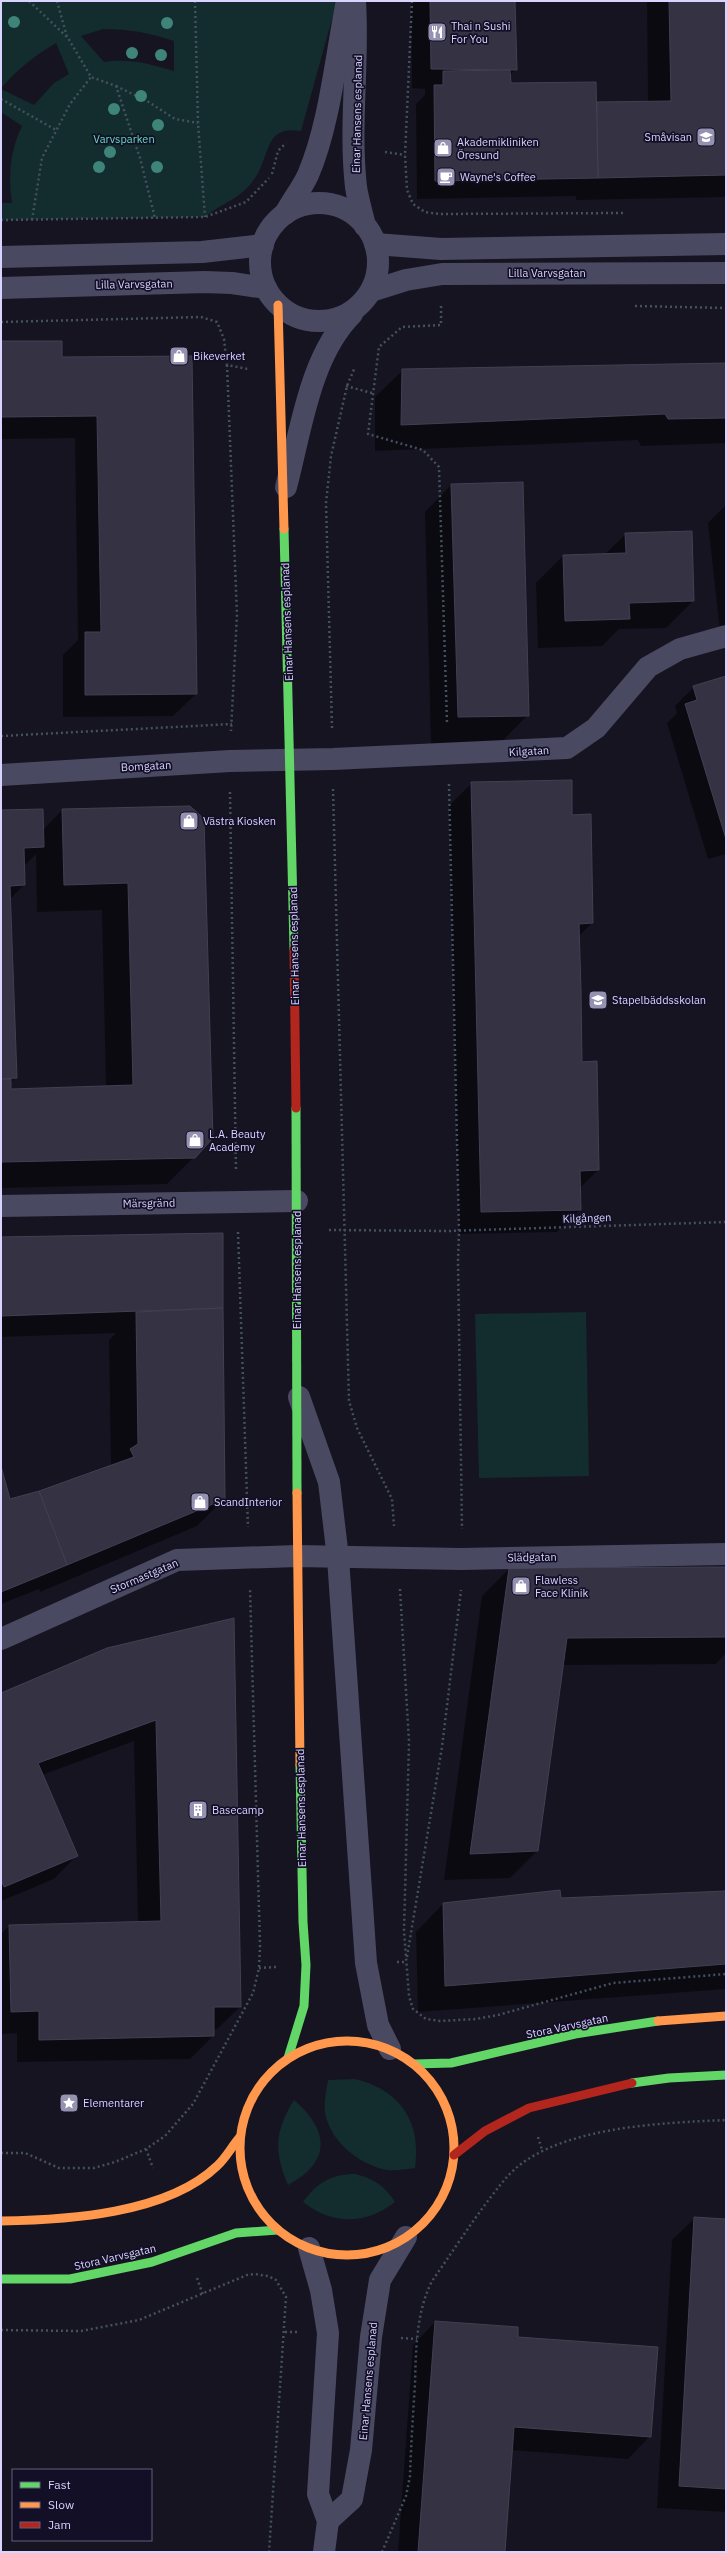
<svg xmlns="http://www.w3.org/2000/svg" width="727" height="2553" viewBox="0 0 727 2553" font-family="'IBM Plex Sans',sans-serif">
  <rect width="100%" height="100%" fill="#161421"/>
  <g fill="#132c2d" fill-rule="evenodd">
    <path d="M1 1H337L301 131C269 126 270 147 260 169 257 176 251 184 246 189 234 201 217 206 205 217L1 220V203H12C8 176 10 151 22 126L1 112V89L34 105 54 83 69 74 56 43C34 56 18 69 1 88ZM103 29C129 29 150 33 174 41V71C150 64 130 58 104 62L81 36Z"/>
    <polygon points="586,1312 589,1476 479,1478 475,1314"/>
    <path d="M355 2079C400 2090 422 2122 415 2168 406 2169 396 2171 387 2170 361 2165 333 2144 326 2117 323 2105 326 2092 328 2080Z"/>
    <path d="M294 2100C330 2131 331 2162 288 2185 274 2152 274 2132 294 2100Z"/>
    <path d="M355 2174C373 2178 385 2186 395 2202 366 2225 332 2225 303 2202 317 2183 331 2174 355 2174Z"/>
  </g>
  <g fill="#0007" fill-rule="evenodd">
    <polygon points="411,1 514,1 516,69 509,76 510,84 595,105 598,103 648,102 647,1 726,1 726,197 576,200 576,196 417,199 416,104 425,95 425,89 412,88"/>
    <polygon points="1,342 61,358 191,357 196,694 173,716 63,717 63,655 78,640 75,438 1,439"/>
    <polygon points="726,364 726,443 641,446 638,440 375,451 375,397 403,370"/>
    <polygon points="452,484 528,715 501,742 431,744 425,512"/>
    <polygon points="726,505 726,647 722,649 708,523"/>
    <polygon points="626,534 693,601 666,628 619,629 602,646 538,648 536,583 563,556 605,554"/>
    <polygon points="726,677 726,854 708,859 667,723 677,713 675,706 694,687"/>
    <polygon points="472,783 571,816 592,923 578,937 581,1063 598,1170 579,1189 580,1210 557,1232 459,1234 449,806"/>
    <path d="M190 807 194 1157 167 1184 1 1188V811L43 830 62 810ZM36 854 37 912 102 910 106 1087 10 1090V1083L16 1078 9 900 24 885V866Z"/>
    <polygon points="222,1234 224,1499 197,1526 40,1592 39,1589 1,1604 1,1470 9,1500 111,1466 109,1340 116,1333 1,1337 1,1238"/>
    <polygon points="726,1568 726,1653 716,1664 563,1665 537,1851 510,1878 444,1880 482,1596 509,1569"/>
    <polygon points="233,1619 240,2007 217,2029 213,2029 213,2036 190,2059 17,2062 17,2033 1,2034 1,1934 9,1926 138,1923 134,1741 42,1775 76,1856 54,1879 1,1901 1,1694"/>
    <polygon points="726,1892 726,1989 418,2012 416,1932 443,1904"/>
    <polygon points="695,2218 726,2219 726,2512 657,2508 672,2240"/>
    <polygon points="435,2322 517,2337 650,2436 628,2459 511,2450 504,2552 398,2552 413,2345"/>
  </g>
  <g fill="#343243" stroke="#433f54">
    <polygon points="430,1 515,1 517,70 431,69"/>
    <polygon points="669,1 726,1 726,175 598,178 597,102 671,101"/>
    <polygon points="510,70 511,83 596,82 598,178 435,181 434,85 443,85 443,71"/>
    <polygon points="1,341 62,341 62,357 192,356 197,694 85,695 85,632 101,632 97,416 1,417"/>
    <polygon points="726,363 726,418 668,419 665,414 401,425 402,369"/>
    <polygon points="523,482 529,716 458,717 451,484"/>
    <polygon points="692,531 694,601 629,603 630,619 565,621 563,555 626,553 625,533"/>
    <polygon points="726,676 726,839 685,704 697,700 693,686"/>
    <polygon points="572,780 572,815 591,814 593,923 579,924 581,991 582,1062 597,1061 599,1170 580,1171 581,1210 481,1212 471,782"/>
    <polygon points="190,806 204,819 213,1138 195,1158 1,1162 1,1079 11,1079 11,1089 133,1085 128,883 64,885 62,809"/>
    <polygon points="43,809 44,847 24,848 25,885 10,886 17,1078 1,1079 1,810"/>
    <polygon points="223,1233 223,1308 1,1316 1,1237"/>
    <polygon points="223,1308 225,1499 67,1565 39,1491 134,1457 130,1449 138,1444 136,1312"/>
    <polygon points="1,1466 10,1499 39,1491 67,1565 1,1592"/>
    <polygon points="726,1567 726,1637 567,1638 538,1851 470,1854 509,1568"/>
    <polygon points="234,1618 241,2007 214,2007 214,2036 39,2040 39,2011 11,2012 9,1925 161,1921 156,1720 38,1763 78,1856 4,1887 1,1880 1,1693 107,1648"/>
    <polygon points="560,1890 561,1898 726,1891 726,1964 445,1986 443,1903"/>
    <polygon points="694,2217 726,2219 726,2489 679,2486"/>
    <polygon points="435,2321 518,2327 518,2337 658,2347 651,2437 514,2427 505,2552 418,2552"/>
  </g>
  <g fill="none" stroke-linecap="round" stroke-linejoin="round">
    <g stroke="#44505f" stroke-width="2.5" stroke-dasharray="2 3" stroke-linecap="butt">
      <polyline points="29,1 68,38 91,77 116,86 140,158 155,218"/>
      <polyline points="57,1 67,37"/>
      <polyline points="195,1 198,123 205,217"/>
      <polyline points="412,1 405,155 407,190 413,204 425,212 439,214 623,213"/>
      <polyline points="116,86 147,101 175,119 198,123"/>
      <polyline points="1,99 56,130"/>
      <polyline points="385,152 405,155"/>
      <polyline points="272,174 278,151 286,143"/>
      <polyline points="1,220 205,217 246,202 269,178"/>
      <polyline points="32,220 42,158 70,104 91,77"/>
      <polyline points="441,306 441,325 402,327 379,347 368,434 423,450 439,467 447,723"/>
      <polyline points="635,306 726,308"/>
      <polyline points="1,322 201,317 217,322 224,339 227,365 248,369"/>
      <polyline points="227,365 237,615 231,731"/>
      <polyline points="346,386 372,393"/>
      <polyline points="332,728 326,503 331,456 347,386 355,367"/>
      <polyline points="1,736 232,724"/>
      <polyline points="449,784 459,1231 458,1261 462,1529"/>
      <polyline points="333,789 349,1401 357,1428 392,1499 394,1526"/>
      <polyline points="230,792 236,1171"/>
      <polyline points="329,1230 448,1231 726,1222"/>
      <polyline points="238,1232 248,1527"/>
      <polyline points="400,1589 409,1742 404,1931 409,1996 413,2009 426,2019 440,2021 476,2019 498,2015 613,1983 726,1974"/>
      <polyline points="407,1957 442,1747 461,1590"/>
      <polyline points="397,1962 406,1962"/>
      <polyline points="259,1968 276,1967"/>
      <polyline points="538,2137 542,2150"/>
      <polyline points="146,2149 153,2168"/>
      <polyline points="1,2153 25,2153 59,2168 94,2168 115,2162 146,2149 165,2136 193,2104 253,1993 259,1968 260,1946 250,1588"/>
      <polyline points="197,2278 203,2295"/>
      <polyline points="1,2330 81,2331 139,2320 247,2275 255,2274 268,2276 276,2280 286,2297 269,2552"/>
      <polyline points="285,2332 297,2332"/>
      <polyline points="401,2338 417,2339"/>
      <path d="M382 2552 406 2496 410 2476C411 2445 413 2415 415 2384 416 2349 416 2313 432 2281 456 2247 479 2210 506 2178 551 2126 662 2123 726 2120"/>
    </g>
    <g stroke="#4a4962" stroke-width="22">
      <path d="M355 1C359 63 349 125 356 187 358 200 362 213 365 226"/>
      <circle cx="319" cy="262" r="59"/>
      <path d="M285 214C292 201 302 188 308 175 330 124 336 55 347 1"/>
      <polyline points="375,244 441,249 726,244"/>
      <polyline points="1,257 202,252 263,245"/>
      <polyline points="1,288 205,282 232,283 266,288"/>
      <polyline points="371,291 406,280 442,274 726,273"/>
      <path d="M286 487C301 430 310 356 352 314"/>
      <polyline points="1,775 230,761 333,759 567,748 596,728 648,667 680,649 726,636"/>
      <polyline points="1,1206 297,1201"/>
      <polyline points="299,1397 329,1482 338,1558 366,1963 378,2025 390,2049"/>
      <polyline points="1,1639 177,1560 297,1556 461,1559 726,1554"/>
      <polyline points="309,2248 321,2290 328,2333 318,2494 328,2521 324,2552"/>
      <polyline points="328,2521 352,2499 361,2450 371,2337 380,2280 406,2237"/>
    </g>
    <g stroke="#63d668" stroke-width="9">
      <polyline points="284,529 294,949"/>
      <polyline points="296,1108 297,1493"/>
      <polyline points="288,2058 304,2006 306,1965 303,1922 300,1765"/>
      <polyline points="414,2064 451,2063 575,2034 658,2021"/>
      <polyline points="632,2083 669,2078 726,2075"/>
      <polyline points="1,2279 70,2279 152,2262 236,2233 278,2230"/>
    </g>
    <g stroke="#ff974d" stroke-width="9">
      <polyline points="278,305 284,529"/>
      <polyline points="297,1493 300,1765"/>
      <polyline points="658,2021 726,2016"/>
      <circle cx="347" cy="2148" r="107"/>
      <path d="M1 2221C67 2220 167 2214 217 2166 226 2158 232 2146 240 2137"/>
    </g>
    <g stroke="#b3261e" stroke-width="9">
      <polyline points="294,949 296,1108"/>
      <polyline points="454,2155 485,2131 529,2108 632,2083"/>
    </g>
  </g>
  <g fill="#3e8478">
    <circle cx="14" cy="22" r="6"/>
    <circle cx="167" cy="23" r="6"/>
    <circle cx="132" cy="53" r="6"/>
    <circle cx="161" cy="55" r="6"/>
    <circle cx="141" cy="96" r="6"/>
    <circle cx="114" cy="109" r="6"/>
    <circle cx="158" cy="125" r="6"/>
    <circle cx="110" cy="152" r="6"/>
    <circle cx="99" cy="167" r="6"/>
    <circle cx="157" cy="167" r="6"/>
  </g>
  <defs>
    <g id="restaurant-square" transform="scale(1)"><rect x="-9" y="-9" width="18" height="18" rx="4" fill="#9591b1" stroke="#130f26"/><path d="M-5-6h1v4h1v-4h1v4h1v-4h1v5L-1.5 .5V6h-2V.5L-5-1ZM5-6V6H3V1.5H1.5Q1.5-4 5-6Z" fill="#fff"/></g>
    <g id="school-square" transform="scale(1)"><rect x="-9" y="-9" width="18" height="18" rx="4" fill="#9591b1" stroke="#130f26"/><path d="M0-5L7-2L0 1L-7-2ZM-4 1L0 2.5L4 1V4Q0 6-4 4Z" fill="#fff"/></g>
    <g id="shop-square" transform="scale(1)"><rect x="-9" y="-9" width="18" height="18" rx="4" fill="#9591b1" stroke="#130f26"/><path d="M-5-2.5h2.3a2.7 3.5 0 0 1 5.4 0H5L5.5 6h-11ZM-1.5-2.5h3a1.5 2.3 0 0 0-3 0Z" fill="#fff"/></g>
    <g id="cafe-square" transform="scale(1)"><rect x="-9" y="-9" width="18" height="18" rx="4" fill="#9591b1" stroke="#130f26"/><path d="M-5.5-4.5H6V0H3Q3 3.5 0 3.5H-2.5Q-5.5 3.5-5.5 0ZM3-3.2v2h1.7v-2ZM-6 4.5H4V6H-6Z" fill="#fff"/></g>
    <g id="building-square" transform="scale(1)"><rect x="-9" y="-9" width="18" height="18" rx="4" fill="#9591b1" stroke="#130f26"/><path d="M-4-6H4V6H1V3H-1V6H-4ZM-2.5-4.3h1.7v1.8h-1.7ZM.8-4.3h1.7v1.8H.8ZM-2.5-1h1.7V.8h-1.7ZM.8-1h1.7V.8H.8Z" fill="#fff"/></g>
    <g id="sight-square" transform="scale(1)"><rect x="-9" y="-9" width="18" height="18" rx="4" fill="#9591b1" stroke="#130f26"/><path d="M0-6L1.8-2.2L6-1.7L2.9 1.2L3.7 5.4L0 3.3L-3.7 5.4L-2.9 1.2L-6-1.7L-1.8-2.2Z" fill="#fff"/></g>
  </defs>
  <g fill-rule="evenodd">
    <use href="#restaurant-square" x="437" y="32"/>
    <use href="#school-square" x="706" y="137"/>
    <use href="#shop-square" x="443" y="148"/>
    <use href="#cafe-square" x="446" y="177"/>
    <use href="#shop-square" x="179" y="356"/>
    <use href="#shop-square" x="189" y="821"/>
    <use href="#school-square" x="598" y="1000"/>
    <use href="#shop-square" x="195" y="1140"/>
    <use href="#shop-square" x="200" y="1502"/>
    <use href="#shop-square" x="521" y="1586"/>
    <use href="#building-square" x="198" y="1810"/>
    <use href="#sight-square" x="69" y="2103"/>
  </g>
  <g text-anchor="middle" stroke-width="3.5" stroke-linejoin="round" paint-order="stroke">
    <g font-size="11" fill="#d9d4ff" stroke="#130f26" text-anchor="start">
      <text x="451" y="30">Thai n Sushi<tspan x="451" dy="13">For You</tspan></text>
      <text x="692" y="141" text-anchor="end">Småvisan</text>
      <text x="457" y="146">Akademikliniken<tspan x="457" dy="13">Öresund</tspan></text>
      <text x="460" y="181">Wayne's Coffee</text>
      <text x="193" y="360">Bikeverket</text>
      <text x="203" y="825">Västra Kiosken</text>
      <text x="612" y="1004">Stapelbäddsskolan</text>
      <text x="209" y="1138">L.A. Beauty<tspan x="209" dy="13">Academy</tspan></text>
      <text x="214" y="1506">ScandInterior</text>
      <text x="535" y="1584">Flawless<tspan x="535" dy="13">Face Klinik</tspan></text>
      <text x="212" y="1814">Basecamp</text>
      <text x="83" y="2107">Elementarer</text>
    </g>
    <g font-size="11" fill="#d9d4ff" stroke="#130f26">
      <text transform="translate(357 114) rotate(-89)" y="4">Einar Hansens esplanad</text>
      <text x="547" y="277">Lilla Varvsgatan</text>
      <text transform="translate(134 284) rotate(-1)" y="4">Lilla Varvsgatan</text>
      <text transform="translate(287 622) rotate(-92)" y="4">Einar Hansens esplanad</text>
      <text transform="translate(529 751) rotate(-3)" y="4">Kilgatan</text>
      <text transform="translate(146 766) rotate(-3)" y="4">Bomgatan</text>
      <text transform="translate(294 946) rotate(-91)" y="4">Einar Hansens esplanad</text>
      <text transform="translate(149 1203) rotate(-1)" y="4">Märsgränd</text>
      <text transform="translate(587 1218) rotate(-2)" y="4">Kilgången</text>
      <text transform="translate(297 1270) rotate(-90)" y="4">Einar Hansens esplanad</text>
      <text transform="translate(532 1557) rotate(-1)" y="4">Slädgatan</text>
      <text transform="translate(144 1576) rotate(-23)" y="4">Stormastgatan</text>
      <text transform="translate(301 1808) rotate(-91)" y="4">Einar Hansens esplanad</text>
      <text transform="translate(567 2026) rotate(-12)" y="4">Stora Varvsgatan</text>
      <text transform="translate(115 2257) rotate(-13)" y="4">Stora Varvsgatan</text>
      <text transform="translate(368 2381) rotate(-85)" y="4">Einar Hansens esplanad</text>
    </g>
    <g font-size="11" fill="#5fe0c0" stroke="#130f26">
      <text x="124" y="143">Varvsparken</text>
    </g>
  </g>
  <rect width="727" height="2553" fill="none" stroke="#d9d4ff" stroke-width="4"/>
  <rect x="12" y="2469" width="140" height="72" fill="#130f26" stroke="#625e7d"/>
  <rect x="20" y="2482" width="20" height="6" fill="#63d668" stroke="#625e7d"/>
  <text x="48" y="2489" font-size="12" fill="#d9d4ff">Fast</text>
  <rect x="20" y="2502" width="20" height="6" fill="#ff974d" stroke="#625e7d"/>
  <text x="48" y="2509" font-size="12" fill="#d9d4ff">Slow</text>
  <rect x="20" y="2522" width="20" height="6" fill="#b3261e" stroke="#625e7d"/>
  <text x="48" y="2529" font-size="12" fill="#d9d4ff">Jam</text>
</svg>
